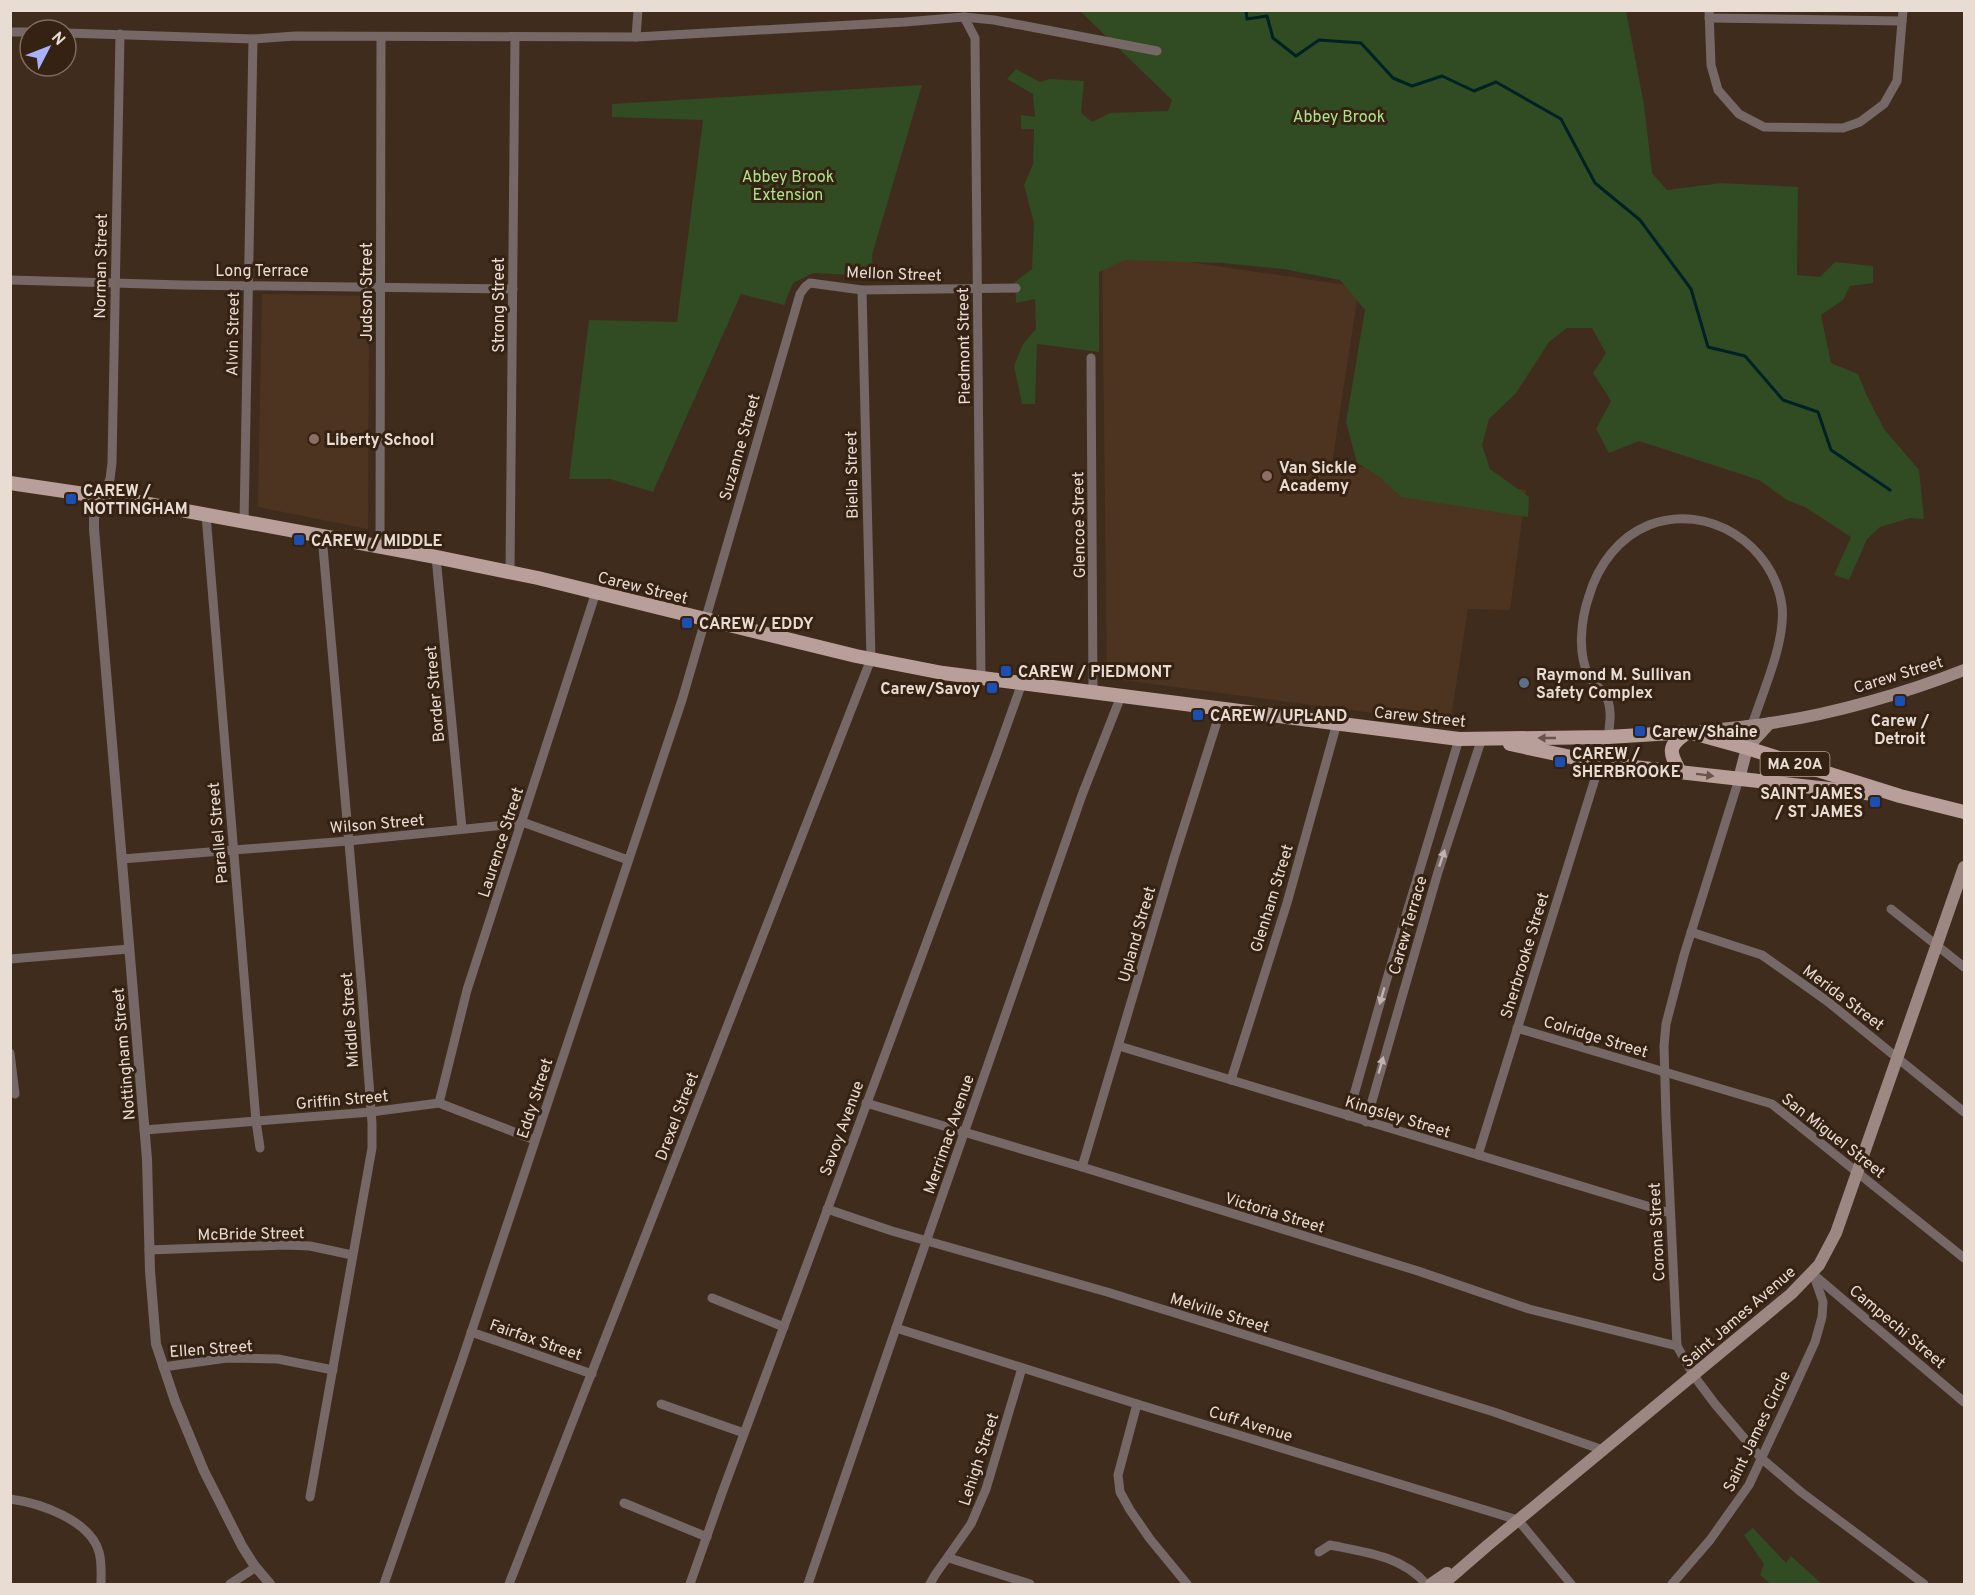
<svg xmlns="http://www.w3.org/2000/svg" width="1975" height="1595" viewBox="0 0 1975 1595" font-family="Overpass,sans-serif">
  <rect width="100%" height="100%" fill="#3f2c1d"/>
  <g fill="#4d3420">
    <polygon points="1102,249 1359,287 1332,463 1526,490 1510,610 1468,609 1450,723 1107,678"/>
    <polygon points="262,294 369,296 368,529 258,507"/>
  </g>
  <g fill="#314b23">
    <polygon points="1080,11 1626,11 1644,105 1652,173 1667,190 1721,183 1798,187 1797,275 1820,277 1835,262 1873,266 1873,283 1850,286 1843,300 1821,315 1831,363 1858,374 1866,394 1884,429 1919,470 1924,519 1910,518 1880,527 1867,539 1849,580 1834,575 1851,537 1805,507 1787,500 1759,480 1639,441 1609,453 1596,429 1611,401 1593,373 1606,353 1592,328 1567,328 1549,342 1516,393 1489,419 1482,445 1490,469 1529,497 1528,517 1401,497 1380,477 1357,463 1346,422 1365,310 1340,280 1283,269 1222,263 1125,260 1099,272 1099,352 1037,344 1035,404 1022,404 1014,366 1023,344 1036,329 1035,299 1016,303 1015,282 1032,269 1034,223 1024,185 1033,164 1034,129 1021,129 1021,115 1035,117 1033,94 1007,79 1016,69 1040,82 1050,79 1084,81 1081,113 1092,122 1110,113 1168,111 1172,100"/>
    <polygon points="922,85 872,255 873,276 813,273 793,283 784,305 741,294 653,492 610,479 569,479 589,320 677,322 703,120 612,117 612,104"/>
    <polygon points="1753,1528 1786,1563 1791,1556 1822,1584 1771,1584 1760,1575 1764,1564 1744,1535"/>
  </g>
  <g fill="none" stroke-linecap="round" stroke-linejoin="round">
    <polyline stroke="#002225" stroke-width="3" points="1246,10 1247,19 1267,16 1273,38 1296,56 1319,40 1361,43 1393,78 1412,86 1442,76 1474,91 1496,82 1561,119 1595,183 1640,220 1691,289 1708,347 1745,356 1783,400 1818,412 1831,450 1890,490"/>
    <g stroke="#756866" stroke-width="9">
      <polyline points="1709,10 1711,65 1718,90 1739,114 1764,127 1843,128 1860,122 1884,104 1897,81 1903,10"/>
      <polyline points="964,17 975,38 981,678"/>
      <polyline points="1709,18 1902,21"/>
      <polyline points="10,32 30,32"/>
      <polyline points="66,33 253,39 295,36 636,37 905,22 964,17 994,20 1157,51"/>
      <polyline points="636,37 638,10"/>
      <polyline points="10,280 182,285 513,289"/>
      <polyline points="1091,358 1093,692"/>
      <polyline points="102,497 110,479 112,463 120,34"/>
      <polyline points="206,515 256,1121 260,1148"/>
      <polyline points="244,522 253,39"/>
      <polyline points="380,546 381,37"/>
      <polyline points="436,557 462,829"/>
      <polyline points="510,572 515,37"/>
      <polyline points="1739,779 1684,955 1666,1024 1664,1046 1666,1117 1677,1346 1694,1376 1715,1404 1761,1458 1801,1492 1924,1584"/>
      <polyline points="122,859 348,841 525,823 628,860"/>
      <polyline points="1891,909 1964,967"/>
      <polyline points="1691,932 1762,955 1827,1001 1964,1112"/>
      <polyline points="10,959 129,949"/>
      <polyline points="1517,1028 1772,1104 1964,1258"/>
      <polyline points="1119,1046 1670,1213"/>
      <polyline points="10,1053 15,1094"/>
      <polyline points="1231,1080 1287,903 1337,723"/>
      <polyline points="439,1103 467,990 596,592"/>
      <polyline points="866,1103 1082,1167 1418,1271 1529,1309 1677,1346"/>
      <polyline points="1348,1116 1386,982 1459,739"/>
      <polyline points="1366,1122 1438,872 1482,738"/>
      <polyline points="144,1130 371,1112 439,1103 535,1140"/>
      <path d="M1478 1155 1608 737C1610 723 1613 706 1604 693 1599 687 1592 683 1589 676 1577 654 1581 619 1589 596 1598 565 1619 537 1649 525 1708 502 1774 545 1782 606 1786 641 1763 691 1752 725"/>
      <polyline points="1082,1167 1174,858 1221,709"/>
      <polyline points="827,1209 892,1231 1107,1292 1494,1412 1603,1450"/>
      <polyline points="149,1250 285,1245 310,1246 352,1255"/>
      <polyline points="1814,1275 1964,1402"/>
      <polyline points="712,1298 784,1327"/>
      <polyline points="896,1328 1137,1404 1518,1520 1571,1584"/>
      <polyline points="471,1332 592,1374"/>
      <polyline points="163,1367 227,1358 278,1359 333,1370"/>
      <polyline points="661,1404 744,1433"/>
      <polyline points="1137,1404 1118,1475 1120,1492 1130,1510 1150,1539 1187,1584"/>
      <polyline points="310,1497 372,1148 372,1123 362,991 322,536"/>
      <path d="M10 1499C40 1503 90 1520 99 1552 102 1562 101 1574 101 1584"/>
      <polyline points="624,1503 707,1537"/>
      <path d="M1319 1552 1330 1545C1365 1552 1402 1556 1426 1584"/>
      <polyline points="949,1558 1030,1584"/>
      <polyline points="230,1584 256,1567"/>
      <polyline points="384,1584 462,1360 682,700 800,294 805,287 810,283 862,290 1016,288"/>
      <polyline points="509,1584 871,659 862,290"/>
      <polyline points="690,1584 722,1493 997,753 1022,683"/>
      <polyline points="808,1584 896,1328 1082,795 1121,696"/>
      <polyline points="930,1584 935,1575 971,1524 986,1489 1022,1368"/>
      <polyline points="1672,1584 1710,1540 1749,1485 1790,1397 1815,1342 1822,1317 1823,1302 1813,1273"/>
    </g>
    <polyline stroke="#756866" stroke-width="10" points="102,497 94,518 94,529 147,1159 150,1271 156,1344 175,1401 204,1471 242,1546 254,1565 270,1584"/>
    <g stroke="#9c8783" stroke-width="12">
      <path d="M1693 732C1719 729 1745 727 1771 723 1833 714 1906 693 1964 670"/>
      <polyline points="1739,779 1747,748 1770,723"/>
      <polyline points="1431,1584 1447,1573"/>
      <polyline points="1443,1584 1488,1545 1791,1294 1819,1265 1836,1233 1964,867"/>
    </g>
    <g stroke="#b99f99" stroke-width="14">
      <polyline points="10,483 132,501 436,557 538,578 856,656 943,673 1459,739 1608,737 1689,732 1747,748 1900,796 1964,812"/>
      <polyline points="1510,744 1599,763 1874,794"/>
      <path d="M1680 772C1669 752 1667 746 1687 733"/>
    </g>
  </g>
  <defs><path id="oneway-solid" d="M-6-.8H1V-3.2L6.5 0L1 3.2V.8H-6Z" transform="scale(1.5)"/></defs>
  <g fill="#6a5449">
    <use href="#oneway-solid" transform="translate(1547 738) rotate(180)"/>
    <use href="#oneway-solid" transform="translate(1705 775) rotate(7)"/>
  </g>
  <g fill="#c0b3ad">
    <use href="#oneway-solid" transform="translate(1442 858) rotate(-72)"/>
    <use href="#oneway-solid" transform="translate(1382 996) rotate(106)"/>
    <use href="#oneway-solid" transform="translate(1381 1065) rotate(-74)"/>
  </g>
  <g fill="#8d6e63" stroke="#352213" stroke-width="2">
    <circle cx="314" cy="439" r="6"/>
    <circle cx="1267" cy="476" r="6"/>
  </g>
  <g fill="#1a4fb4" stroke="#352213" stroke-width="2">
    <rect x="65" y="493" width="12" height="12" rx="3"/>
    <rect x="293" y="534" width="12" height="12" rx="3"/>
    <rect x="681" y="617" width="12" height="12" rx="3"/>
    <rect x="1000" y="665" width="12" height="12" rx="3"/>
    <rect x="986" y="682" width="12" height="12" rx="3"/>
    <rect x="1894" y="695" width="12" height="12" rx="3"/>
    <rect x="1192" y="709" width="12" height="12" rx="3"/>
    <rect x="1634" y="725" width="12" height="12" rx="3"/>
    <rect x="1554" y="756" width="12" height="12" rx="3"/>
    <rect x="1869" y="796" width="12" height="12" rx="3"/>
  </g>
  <circle fill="#5c6f8a" stroke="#352213" stroke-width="2" cx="1524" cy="683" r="6"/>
  <g text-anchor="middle" stroke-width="6" stroke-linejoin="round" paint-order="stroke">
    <rect fill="#352213" stroke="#b3a499" stroke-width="1.5" x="1760.5" y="752" width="69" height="24" rx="4.5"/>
    <g font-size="15" font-weight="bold" fill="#e9dcd3">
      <text x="1795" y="769">MA 20A</text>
    </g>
    <g font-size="16" fill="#abe58b" stroke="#352213">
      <text x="1339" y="122">Abbey Brook</text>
      <text x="788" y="182">Abbey Brook<tspan x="788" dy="18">Extension</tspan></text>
    </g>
    <g font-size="16" fill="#e9dcd3" stroke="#352213">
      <text transform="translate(100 266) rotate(-89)" y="6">Norman Street</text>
      <text x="262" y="276">Long Terrace</text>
      <text transform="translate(894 273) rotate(2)" y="6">Mellon Street</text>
      <text transform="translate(366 292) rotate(-90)" y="6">Judson Street</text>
      <text transform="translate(498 305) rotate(-90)" y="6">Strong Street</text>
      <text transform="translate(232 334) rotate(-89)" y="6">Alvin Street</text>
      <text transform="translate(963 346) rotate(-91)" y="6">Piedmont Street</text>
      <text transform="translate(739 447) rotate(-74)" y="6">Suzanne Street</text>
      <text transform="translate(851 475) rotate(-91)" y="6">Biella Street</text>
      <text transform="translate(1078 525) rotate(-91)" y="6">Glencoe Street</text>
      <text transform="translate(643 587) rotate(14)" y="6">Carew Street</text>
      <text transform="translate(1898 674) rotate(-17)" y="6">Carew Street</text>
      <text transform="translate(434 694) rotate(-95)" y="6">Border Street</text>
      <text transform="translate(1420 716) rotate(6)" y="6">Carew Street</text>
      <text transform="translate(377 823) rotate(-5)" y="6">Wilson Street</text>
      <text transform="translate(217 833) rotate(-95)" y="6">Parallel Street</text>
      <text transform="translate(500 842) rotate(-72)" y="6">Laurence Street</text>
      <text transform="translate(1271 898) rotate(-73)" y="6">Glenham Street</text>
      <text transform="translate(1407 925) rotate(-74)" y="6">Carew Terrace</text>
      <text transform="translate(1136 934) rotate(-74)" y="6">Upland Street</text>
      <text transform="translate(1524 955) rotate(-73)" y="6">Sherbrooke Street</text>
      <text transform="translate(1844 997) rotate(37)" y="6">Merida Street</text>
      <text transform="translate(349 1020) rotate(-94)" y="6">Middle Street</text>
      <text transform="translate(1596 1036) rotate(17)" y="6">Colridge Street</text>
      <text transform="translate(123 1054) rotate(-95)" y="6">Nottingham Street</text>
      <text transform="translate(534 1098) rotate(-72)" y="6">Eddy Street</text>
      <text transform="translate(342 1099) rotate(-5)" y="6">Griffin Street</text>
      <text transform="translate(676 1116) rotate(-69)" y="6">Drexel Street</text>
      <text transform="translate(1398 1116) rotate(17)" y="6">Kingsley Street</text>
      <text transform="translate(841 1128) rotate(-70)" y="6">Savoy Avenue</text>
      <text transform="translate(948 1134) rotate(-71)" y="6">Merrimac Avenue</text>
      <text transform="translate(1834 1135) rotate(38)" y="6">San Miguel Street</text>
      <text transform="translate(1275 1212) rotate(17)" y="6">Victoria Street</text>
      <text transform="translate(1656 1232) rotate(-93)" y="6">Corona Street</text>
      <text transform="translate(251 1233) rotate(-1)" y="6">McBride Street</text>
      <text transform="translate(1220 1312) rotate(17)" y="6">Melville Street</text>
      <text transform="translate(1738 1316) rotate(-41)" y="6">Saint James Avenue</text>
      <text transform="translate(1898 1326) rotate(40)" y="6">Campechi Street</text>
      <text transform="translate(536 1339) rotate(19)" y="6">Fairfax Street</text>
      <text transform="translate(211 1348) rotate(-4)" y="6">Ellen Street</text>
      <text transform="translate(1251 1423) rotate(17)" y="6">Cuff Avenue</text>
      <text transform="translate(1756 1431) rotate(-64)" y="6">Saint James Circle</text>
      <text transform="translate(978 1459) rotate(-72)" y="6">Lehigh Street</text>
    </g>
    <g font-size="16" font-weight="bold" fill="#e9dcd3" stroke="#352213" text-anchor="start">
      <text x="326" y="445">Liberty School</text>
      <text x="1279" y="473">Van Sickle<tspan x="1279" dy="18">Academy</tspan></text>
      <text x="83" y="496">CAREW /<tspan x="83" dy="18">NOTTINGHAM</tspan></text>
      <text x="311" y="546">CAREW / MIDDLE</text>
      <text x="699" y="629">CAREW / EDDY</text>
      <text x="1018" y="677">CAREW / PIEDMONT</text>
      <text x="1536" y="680">Raymond M. Sullivan<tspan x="1536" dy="18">Safety Complex</tspan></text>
      <text x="980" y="694" text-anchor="end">Carew/Savoy</text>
      <text x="1210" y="721">CAREW / UPLAND</text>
      <text x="1900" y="726" text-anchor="middle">Carew /<tspan x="1900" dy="18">Detroit</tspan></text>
      <text x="1652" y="737">Carew/Shaine</text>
      <text x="1572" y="759">CAREW /<tspan x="1572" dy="18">SHERBROOKE</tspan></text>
      <text x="1863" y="799" text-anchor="end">SAINT JAMES<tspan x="1863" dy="18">/ ST JAMES</tspan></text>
    </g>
  </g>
  <rect width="1975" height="1595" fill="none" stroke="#e9dcd3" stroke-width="24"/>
  <g transform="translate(48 48) rotate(48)"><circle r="28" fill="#352213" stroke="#7d6c60" stroke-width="1.5"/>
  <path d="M0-4.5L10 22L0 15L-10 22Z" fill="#a7b1fc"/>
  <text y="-9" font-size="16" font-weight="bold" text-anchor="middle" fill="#e9dcd3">N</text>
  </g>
</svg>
